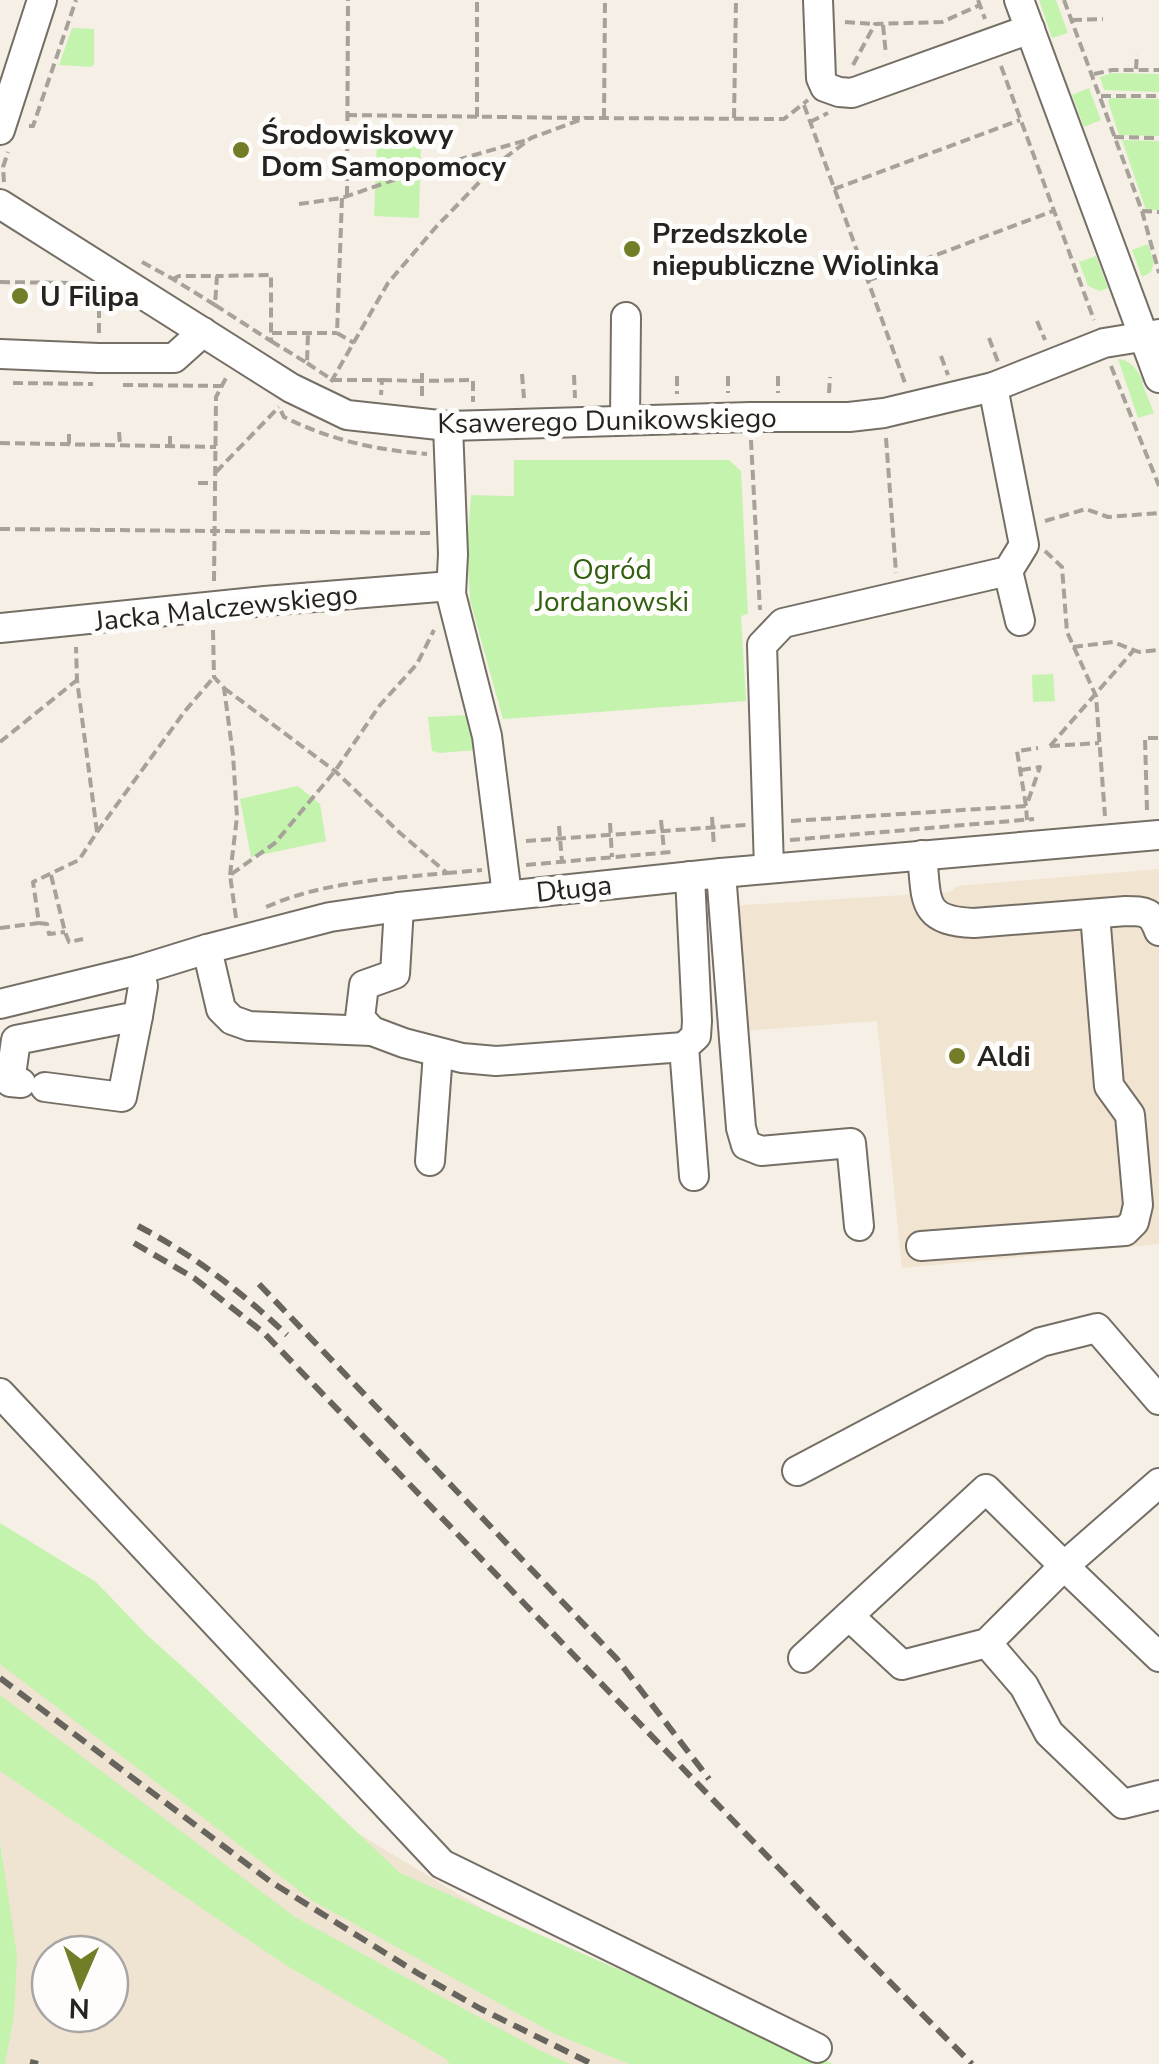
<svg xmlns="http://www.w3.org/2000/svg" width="1159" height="2064" viewBox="0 0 1159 2064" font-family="'Nunito Sans',sans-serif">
  <rect width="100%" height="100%" fill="#f6efe5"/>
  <polygon fill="#f1e4d0" points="1159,869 1159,1244 902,1268 877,1021 740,1031 730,906 950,892 957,886"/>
  <path fill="#efe3d2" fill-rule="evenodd" d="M0 1651 248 1767 581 1968 823 2064H5L14 2017 3 1857 0 1841ZM50 1954H110V2014H50Z"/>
  <g fill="#c4f3ae">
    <polygon points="1039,0 1056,0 1068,33 1052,38"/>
    <polygon points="72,28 94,29 94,64 91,67 59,65"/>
    <polygon points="1112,73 1159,74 1159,92 1104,90 1100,77"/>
    <polygon points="1089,88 1101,120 1084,127 1072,95"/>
    <polygon points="1110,98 1159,99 1159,136 1119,135 1108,101"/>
    <polygon points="1122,140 1159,141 1159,210 1146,210"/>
    <polygon points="377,141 421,142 419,218 374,216"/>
    <polygon points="1148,244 1154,262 1151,272 1142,277 1132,250"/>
    <polygon points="1096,256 1108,288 1100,291 1088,286 1079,262"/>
    <path d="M1118 359C1131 360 1137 370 1143 381L1142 383 1154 413 1138 418Z"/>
    <polygon points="514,460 729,460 741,471 748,614 741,616 746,701 503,719 470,600 467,547 471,495 514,496"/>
    <polygon points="1053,674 1055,701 1033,702 1032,675"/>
    <polygon points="468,715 477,750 440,753 432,751 428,717"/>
    <polygon points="298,786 320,804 326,841 251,857 240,799"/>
    <polygon points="0,1523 96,1582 146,1634 195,1678 400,1873 833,2064 629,2064 555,2034 313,1901 0,1664"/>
    <polygon points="0,1695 295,1917 541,2051 570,2064 450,2064 446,2059 284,1964 0,1771"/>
    <polygon points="0,1841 17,1956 14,2017 5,2064 0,2064"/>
  </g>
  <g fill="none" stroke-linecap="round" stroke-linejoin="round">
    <g stroke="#746e65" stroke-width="32">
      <g id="minor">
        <polyline points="818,0 821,78 825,87 839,92 852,93 1030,29"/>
        <polyline points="1019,0 1159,378"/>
        <polyline points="0,130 42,0"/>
        <polyline points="0,204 291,388 347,415 448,426 750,417 849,417 884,413 993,387 1104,343 1159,334"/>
        <polyline points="0,354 99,358 174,358 203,332"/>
        <polyline points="625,420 626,317"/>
        <polyline points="448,426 453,554 451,594 487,736 507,895"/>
        <polyline points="1008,571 1020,621"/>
        <polyline points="0,628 265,601 451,586"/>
        <path d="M922 855C927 900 920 921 974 923L1126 911C1146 911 1152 912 1159 931"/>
        <polyline points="769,868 762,645 783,623 1008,571 1024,545 993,387"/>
        <polyline points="721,873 741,1128 746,1145 761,1151 851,1143 859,1226"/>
        <polyline points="690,876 697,1021 696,1036 684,1047 694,1176"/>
        <polyline points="399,907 395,974 364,985 360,1018 372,1031 404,1043 462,1058 496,1061 684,1047"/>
        <polyline points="207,949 221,1009 232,1020 249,1026 372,1031"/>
        <polyline points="0,1004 139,970 207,949 330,917 399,907 721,873 1159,835"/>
        <polyline points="21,1083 10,1082 16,1040 138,1016 143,986 139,970"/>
        <polyline points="45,1087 122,1097 138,1016"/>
        <polyline points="430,1161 438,1053"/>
        <polyline points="921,1246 1125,1231 1134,1222 1138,1205 1130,1115 1109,1086 1095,914"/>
        <polyline points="0,1393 442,1864 817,2048"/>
        <polyline points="797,1471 1041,1342 1097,1328 1159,1400"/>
        <polyline points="849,1616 902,1665 987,1643 1064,1566 1159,1657"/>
        <polyline points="987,1643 1024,1686 1049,1733 1123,1804 1159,1795"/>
        <polyline points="803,1658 986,1489 1064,1566 1159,1483"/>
      </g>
    </g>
    <g stroke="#a6a199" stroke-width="4" stroke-dasharray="10 5" stroke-linecap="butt">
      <polyline points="978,0 985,19"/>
      <polyline points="1064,0 1142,211 1159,273"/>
      <polyline points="1072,20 1103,19"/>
      <polyline points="845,22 875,24"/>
      <polyline points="883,25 886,55"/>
      <polyline points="853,65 875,24 942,22 980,5"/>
      <polyline points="1001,66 1094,320"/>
      <polyline points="1136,69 1137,54"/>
      <polyline points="1094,74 1112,70 1159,70"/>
      <polyline points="1101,96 1159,96"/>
      <polyline points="804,105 905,383"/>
      <polyline points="347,115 580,118"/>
      <polyline points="477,117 477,0"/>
      <polyline points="604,118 605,0"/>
      <polyline points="734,118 736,0"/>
      <polyline points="810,122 828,113"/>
      <polyline points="29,126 33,126 76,0"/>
      <polyline points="1114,137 1159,138"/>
      <polyline points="4,182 3,167 8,152"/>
      <polyline points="834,189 1020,120"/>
      <polyline points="347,196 348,0"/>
      <polyline points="342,198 337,333 354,343"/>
      <polyline points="299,204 342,198 422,170 527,140"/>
      <polyline points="1142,211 1159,212"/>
      <polyline points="142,262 173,279 215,305 217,276 179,276 173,279"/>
      <polyline points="867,281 1053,211"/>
      <polyline points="0,282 79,283"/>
      <polyline points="99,293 99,333"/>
      <polyline points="215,305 271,341 271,275 217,276"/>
      <polyline points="1037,321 1045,340"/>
      <polyline points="272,333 337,333"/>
      <polyline points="989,338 998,362"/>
      <polyline points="271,341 307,363 308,333"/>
      <polyline points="941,356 948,375"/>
      <polyline points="307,363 328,377"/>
      <polyline points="1111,366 1159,486"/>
      <polyline points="422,373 422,381 473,380 473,402"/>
      <polyline points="522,374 524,398"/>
      <polyline points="574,375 575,398"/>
      <polyline points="677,376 677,394"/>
      <polyline points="728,376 728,393"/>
      <polyline points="778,376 778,393"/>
      <polyline points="332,380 382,380 381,395"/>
      <polyline points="382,380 422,381 422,400"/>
      <polyline points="331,382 388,283 436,227 497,164 531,138 585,118 784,119 808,100"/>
      <polyline points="13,383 93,384"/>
      <polyline points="123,385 221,386"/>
      <polyline points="829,393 830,377"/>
      <path d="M281 411 284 417C330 440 376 450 427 454"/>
      <polyline points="119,432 120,445"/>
      <polyline points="886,438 896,573"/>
      <polyline points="751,440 760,610"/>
      <polyline points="0,443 216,447"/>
      <polyline points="69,444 69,431"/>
      <polyline points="170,446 170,432"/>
      <polyline points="216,472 279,407"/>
      <polyline points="198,483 216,483"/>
      <polyline points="1045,521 1086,509 1108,517 1159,513"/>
      <polyline points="0,529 430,533"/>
      <polyline points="1045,551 1062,567 1067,632 1096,696 1105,816"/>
      <polyline points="214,581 216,397 226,378"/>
      <polyline points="213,630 214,677 224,688 233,755 237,817 230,875"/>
      <polyline points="1073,647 1113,642 1139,652 1159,650"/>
      <path d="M224 688 335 771 400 833 447 873C386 879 322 882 266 907"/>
      <polyline points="0,742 77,680"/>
      <polyline points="1050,746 1134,650"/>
      <polyline points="1050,746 1099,743"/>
      <polyline points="1021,770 1040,767 1028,801"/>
      <polyline points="1026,806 1017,751 1038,748"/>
      <polyline points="1147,810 1145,738 1159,738"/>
      <polyline points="712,817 714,847"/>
      <polyline points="661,820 664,850"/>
      <polyline points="791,821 1026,806 1027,820"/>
      <polyline points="610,823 612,857"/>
      <polyline points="559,826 562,862"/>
      <polyline points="97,832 185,711 214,677"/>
      <polyline points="790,840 1034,819"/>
      <polyline points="526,841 746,825"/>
      <polyline points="526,865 671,852"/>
      <polyline points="447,873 482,870"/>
      <polyline points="51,875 65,932 69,942 83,939"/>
      <polyline points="236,918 230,875 275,843 335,771 380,705 417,664 434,630"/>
      <polyline points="39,923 47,924 49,934 65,932"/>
      <polyline points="0,928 39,923 33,882 79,860 97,832 77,680 76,647"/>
    </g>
    <use href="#minor" stroke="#fff" stroke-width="28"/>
    <g stroke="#67635d" stroke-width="6" stroke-dasharray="15 8" stroke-linecap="butt">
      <path d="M138 1226C193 1255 241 1291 287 1335"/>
      <polyline points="134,1243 194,1278 264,1333 847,1939 972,2064"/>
      <polyline points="259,1284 617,1659 709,1779"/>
      <polyline points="0,1678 271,1882 419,1974 481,2009 592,2064"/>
      <polyline points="30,2062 38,2064"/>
    </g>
  </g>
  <g fill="#737c26" stroke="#fffdfb" stroke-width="4">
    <circle cx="241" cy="150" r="10"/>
    <circle cx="632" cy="249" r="10"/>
    <circle cx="20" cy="296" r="10"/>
    <circle cx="957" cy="1056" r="10"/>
  </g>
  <g text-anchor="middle" stroke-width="10" stroke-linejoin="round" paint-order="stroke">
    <g font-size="28" font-weight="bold" fill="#25231f" stroke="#fffdfb" text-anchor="start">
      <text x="261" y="144">Środowiskowy<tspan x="261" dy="32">Dom Samopomocy</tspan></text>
      <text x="652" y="243">Przedszkole<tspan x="652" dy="32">niepubliczne Wiolinka</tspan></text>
      <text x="40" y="306">U Filipa</text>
      <text x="977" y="1066">Aldi</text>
    </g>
    <g font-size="28" fill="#25231f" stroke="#fffdfb">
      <text transform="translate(607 420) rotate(-1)" y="10">Ksawerego Dunikowskiego</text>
      <text transform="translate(226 607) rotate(-6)" y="10">Jacka Malczewskiego</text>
      <text transform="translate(574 888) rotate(-6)" y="10">Długa</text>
    </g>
    <g font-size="28" fill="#316011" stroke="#fffdfb">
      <text x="612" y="579">Ogród<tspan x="612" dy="32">Jordanowski</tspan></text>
    </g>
  </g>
  <g transform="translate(80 1984) rotate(182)"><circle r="48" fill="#fffdfb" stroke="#a8a6a3" stroke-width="2.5"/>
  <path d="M0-8L18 38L0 25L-18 38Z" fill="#737c26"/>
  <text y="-15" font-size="28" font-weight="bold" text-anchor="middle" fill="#25231f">N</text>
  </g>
</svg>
